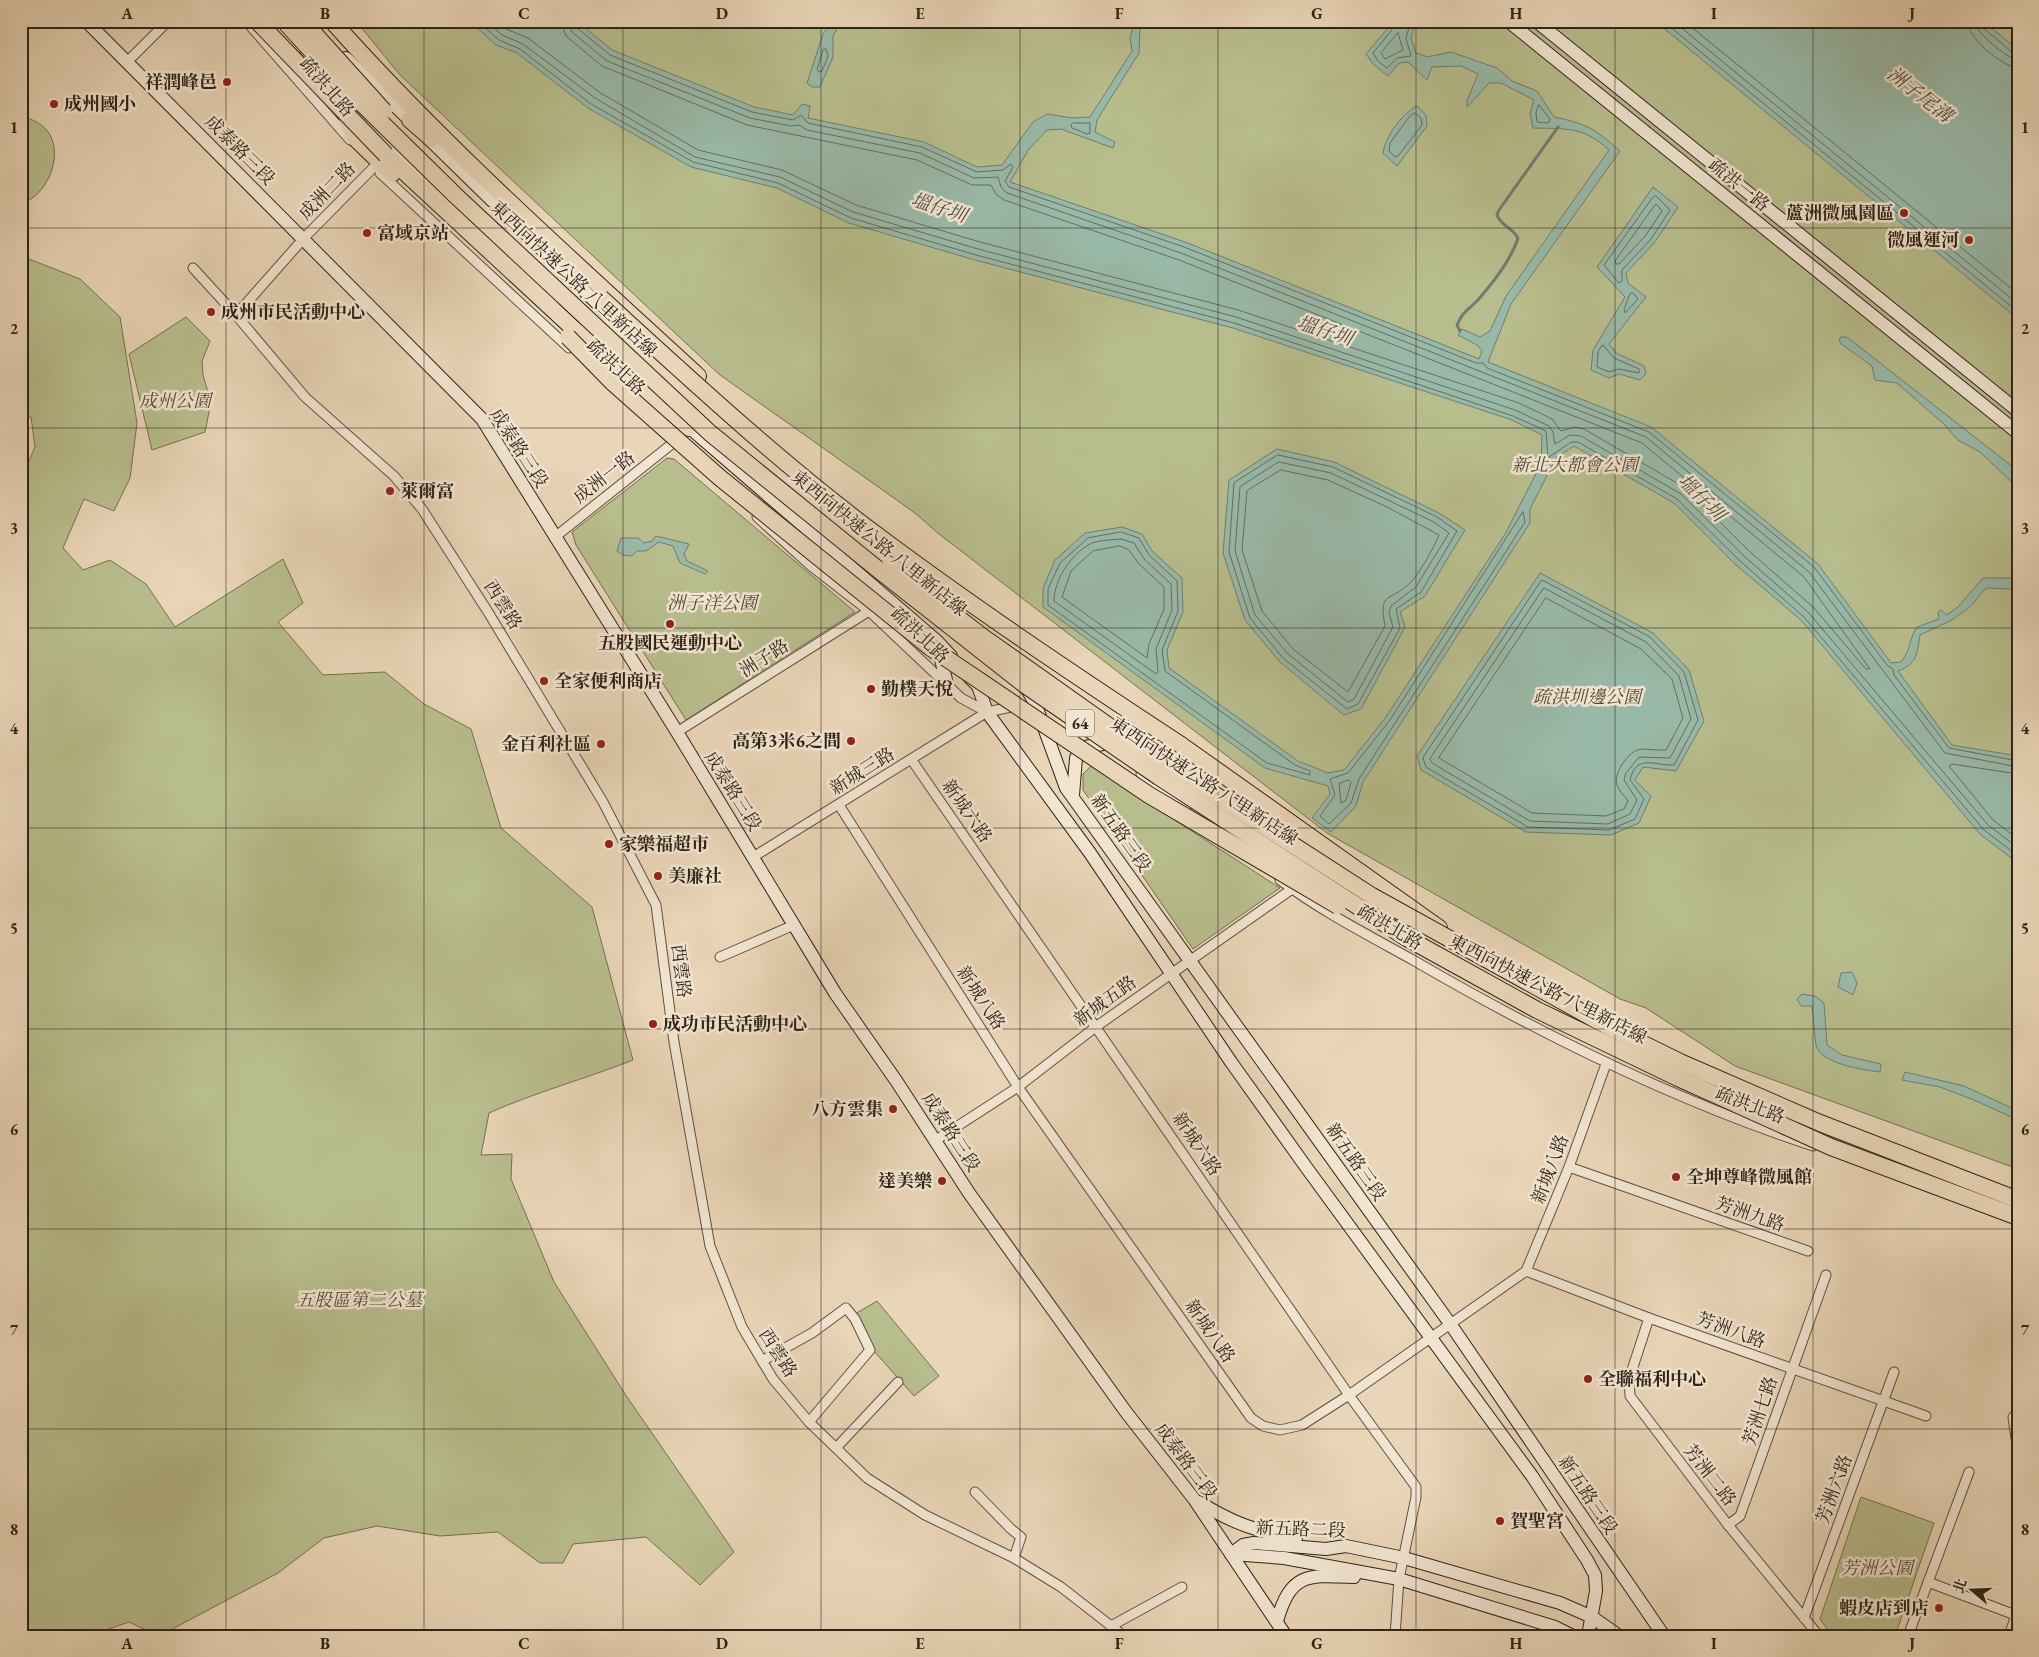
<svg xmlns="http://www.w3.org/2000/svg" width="2039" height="1657" viewBox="0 0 2039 1657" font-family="'EB Garamond','Noto Serif TC',serif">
  <rect width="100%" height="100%" fill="#e9d5b7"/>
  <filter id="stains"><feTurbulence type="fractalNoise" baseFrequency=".004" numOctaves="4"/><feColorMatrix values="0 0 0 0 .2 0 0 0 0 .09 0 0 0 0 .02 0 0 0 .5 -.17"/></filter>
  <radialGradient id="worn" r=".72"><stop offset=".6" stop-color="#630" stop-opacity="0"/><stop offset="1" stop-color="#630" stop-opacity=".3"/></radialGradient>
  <g fill="#b8bd8d" stroke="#747053">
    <polygon points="356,21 2018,21 2018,1169 1735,1066 1646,1008 1620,999 1327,833 939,534 915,513 720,375 400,75"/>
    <path d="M21 116C32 119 44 124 50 135 63 159 46 196 21 204Z"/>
    <path d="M21 259H29L80 279 120 317 137 423 130 478 114 511 84 499 63 548 83 570 110 560 146 584 175 627 283 559 303 603 278 622 323 675 385 672 424 704 471 729 501 828 592 907 633 1060C585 1079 536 1092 489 1113L481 1155 512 1154 511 1179 554 1282 625 1394 734 1552 700 1585 646 1537 573 1544 563 1563H540L498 1532 440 1536 377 1526 324 1538 278 1573 159 1636 129 1622 89 1636H21V480L35 447 31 417 21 416Z"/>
    <polygon points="186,317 210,341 202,361 203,375 211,402 205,432 152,450 129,354"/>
    <polygon points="667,458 674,459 855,612 686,720 576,545 572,532"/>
    <polygon points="1091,766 1280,888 1193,949 1083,790 1083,774"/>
    <polygon points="877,1301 939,1376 914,1396 873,1350 855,1314"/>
    <polygon points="1861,1497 1934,1523 1895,1636 1832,1636 1820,1619"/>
  </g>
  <g fill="#99b9a8" stroke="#6f7d6f">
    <path d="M470 21H577L612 50 754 107 793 115 802 104 810 106 808 118 924 142 977 167 1002 165 1033 122 1047 114 1072 118 1090 117 1132 51 1130 38 1135 21H1143L1140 27 1139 53 1097 120 1095 132 1115 142 1113 148 1061 129 1047 130 1029 149 1010 182 1185 242 1479 359 1482 351 1477 345 1458 335 1462 329 1480 337 1490 331 1506 296 1609 150C1583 126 1566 129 1533 128L1530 113 1534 100 1501 83H1489L1467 107V101L1478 74 1461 66 1432 67 1427 80 1408 62 1399 63 1388 76 1374 65 1366 54 1394 21H1416L1411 38 1416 53 1428 57 1451 52 1497 68 1512 81 1537 91 1554 117C1588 124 1595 129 1620 151L1511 304 1488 362 1651 427 1818 564 1891 663 1901 662C1912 648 1908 641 1917 627L1939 619 1938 612 1941 610 1947 615 1958 607 1983 578H2018V600L2010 589 1986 588 1970 607 1952 620 1920 635C1917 654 1917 664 1898 671L1952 745 2018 756V863L1980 834 1801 620 1736 565 1674 503 1574 446 1556 458 1530 509V523L1363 782 1356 806 1331 832 1312 818 1330 794 1328 786 1265 768 1043 607V588L1055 560 1085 533 1122 527 1142 534 1152 551 1182 578 1183 612 1167 650 1169 668 1298 761 1328 773 1344 770 1386 717 1505 534 1541 464 1542 435 1512 420 1233 328 975 260 849 223 777 188 691 167 588 108 517 53 496 45Z"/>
    <polygon points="833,21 841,21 833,36 833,57 820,87 812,87 807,83 823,34"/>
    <polygon points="1655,21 1983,21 2018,50 2018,319"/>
    <path d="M1417 106 1426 115 1427 126 1397 166 1383 153C1386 135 1401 115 1417 106Z"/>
    <polygon points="1653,187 1678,207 1655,242 1626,273 1628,283 1646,297 1609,344 1616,353 1644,366 1646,374 1640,380 1619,374 1609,378 1591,370 1593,350 1625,297 1597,267"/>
    <polygon points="1841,337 1847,337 2018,471 2018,488 1980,452 1958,440 1944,424 1897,383 1875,380 1872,366 1841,344 1839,340"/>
    <polygon points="1277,449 1334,462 1439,513 1465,530 1425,596 1400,612 1405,627 1361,709 1344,715 1280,662 1245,620 1223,553 1229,480"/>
    <polygon points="656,536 689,544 684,554 687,561 708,571 705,574 680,563 673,546 659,542 646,551 637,551 632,556 623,555 617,551 621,538 638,538 644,543 652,541"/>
    <polygon points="1540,573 1653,633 1689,670 1704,721 1676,771 1643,767 1635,780 1651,796 1639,823 1611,835 1526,832 1421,770 1417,756"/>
    <polygon points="1852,972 1857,983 1853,995 1838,987 1841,973"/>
    <path d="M1802 994 1815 996 1824 1003 1827 1045 1842 1055 1881 1064 1880 1072C1864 1070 1820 1064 1816 1045 1814 1033 1814 1019 1812 1006H1801L1797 999Z"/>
    <polygon points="1905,1072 1964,1086 2018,1111 2018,1120 1974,1100 1940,1087 1902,1080"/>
  </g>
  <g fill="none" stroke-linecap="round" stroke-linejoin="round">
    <g stroke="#646e60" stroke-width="1">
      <polyline points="478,21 499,40 520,49 591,104 693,162 778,183 851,218 976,255 1234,323 1513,416 1546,431 1548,458 1571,442 1578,442 1677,499 1740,561 1804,617 1984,830 2018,856"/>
      <polyline points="487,21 502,35 523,44 595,98 695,157 780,177 853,212 978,249 1236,317 1515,410 1549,426 1553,432 1555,444 1570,435 1581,436 1681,494 1744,556 1808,612 1988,825 2018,848"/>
      <polyline points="498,21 506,29 528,38 599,92 698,150 782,170 856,205 980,242 1238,310 1519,403 1552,419 1561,431 1574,427 1584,429 1687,489 1749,551 1813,607 1866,669 1870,669 1804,577 1642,443 1179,260 1004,200 996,194 991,185 972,185 917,160 747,125 602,66 566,36 561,21"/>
      <polyline points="568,21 572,32 607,61 750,118 791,126 799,125 807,130 920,153 974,178 998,177 1001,187 1007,193 1181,253 1646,437 1809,572 1945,753 2018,767"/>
      <polyline points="575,21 576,27 610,55 752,112 793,120 801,115 808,123 922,147 977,172 1003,170 1011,164 1013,167 1005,181 1009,187 1184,247 1476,363 1483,363 1487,368 1649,432 1814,567 1887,665 1893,669 1894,675 1949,748 2018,761"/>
      <polyline points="1397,21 1395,26 1373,53 1378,61 1387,68 1397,58 1411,56 1406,38 1411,21"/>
      <polyline points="1663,21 2018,312"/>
      <polyline points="1673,21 2018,304"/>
      <polyline points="1684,21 2018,294"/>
      <path d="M1967 21C1967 37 2002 67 2018 68"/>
      <path d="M1974 21C1975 32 2007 59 2018 60"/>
      <polyline points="1980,21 1982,27 2013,53 2018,54"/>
      <polygon points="1398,33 1403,50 1385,59 1381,53"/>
      <polygon points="826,49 828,56 822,71 819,72 817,69 823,50"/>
      <polygon points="1539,105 1550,119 1549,123 1537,122 1536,113"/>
      <polygon points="1415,113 1421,118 1422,125 1398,156 1395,157 1389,151 1390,143 1410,116"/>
      <polygon points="1073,123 1090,123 1090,133 1087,134 1072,128 1071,125"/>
      <polygon points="1656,196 1670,210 1651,239 1622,270 1622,281 1619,283 1604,265 1653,197"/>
      <polygon points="1657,205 1662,211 1646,235 1619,264 1616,264 1615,261 1654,206"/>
      <polygon points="1633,293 1638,299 1625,313 1624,309 1630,294"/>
      <polygon points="1603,345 1614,358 1639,369 1639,373 1619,369 1609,372 1597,367 1598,352"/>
      <polygon points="1278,455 1333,467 1437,517 1457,531 1421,592 1396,609 1400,628 1358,704 1347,709 1283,658 1250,618 1229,552 1234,483"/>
      <polygon points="1279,462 1331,473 1434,522 1449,533 1416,587 1391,606 1389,613 1393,627 1354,699 1348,702 1288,654 1255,615 1235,551 1240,487"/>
      <path d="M1281 470 1328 480 1387 507 1439 535C1435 546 1419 574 1411 582 1391 603 1378 589 1385 626L1348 692 1293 649 1262 611 1242 550 1247 491Z"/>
      <polygon points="1523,512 1525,522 1359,779 1351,803 1329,824 1320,816 1335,795 1330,779 1348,773 1390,720"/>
      <polygon points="1121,532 1139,538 1149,555 1177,581 1178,611 1162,650 1165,671 1295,765 1310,771 1310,775 1267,763 1048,605 1048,589 1060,563 1088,538"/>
      <path d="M1121 539 1134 543 1144 559 1171 584 1172 610 1156 649 1158 672 1156 674 1054 601C1054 580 1071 554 1090 544 1098 540 1112 540 1121 539Z"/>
      <polygon points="1120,546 1129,550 1139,564 1164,587 1164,609 1149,644 1147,658 1062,597 1071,571 1093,551"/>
      <path d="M1542 580 1650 637 1684 672 1698 720 1674 765C1655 766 1636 753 1630 780L1644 799 1635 819 1609 830 1528 827 1426 767 1423 758Z"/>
      <polygon points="1544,588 1646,642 1679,676 1691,719 1670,758 1639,757 1626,773 1624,780 1637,800 1630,814 1608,824 1530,821 1432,763 1430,759"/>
      <path d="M1546 598 1641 649 1672 679 1683 718 1666 750C1642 751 1637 742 1621 766 1618 772 1615 778 1617 785 1619 792 1625 796 1628 801L1624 809 1606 816 1532 813 1439 758Z"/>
      <polyline points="2018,774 1952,764 1949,766 1993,820 2018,839"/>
      <polygon points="1349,780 1351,783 1346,800 1341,803 1339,784"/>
    </g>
    <path stroke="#6f7d6f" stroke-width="3" d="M1460 331 1457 325C1463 311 1467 311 1477 301 1492 284 1511 261 1518 238 1512 227 1501 226 1497 215L1499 210 1558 127"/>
    <g stroke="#5e5040" stroke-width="11">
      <g id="street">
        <polyline points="246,21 350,140"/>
        <polyline points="127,62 168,21"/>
        <polyline points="380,173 569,348"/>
        <polyline points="193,268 236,315 305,397 394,476 422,509 488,612 603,802 656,905 674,1042 710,1246 742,1327 773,1379 809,1422 867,1478 925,1515 1014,1558 1061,1587 1124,1636"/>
        <polyline points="236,315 304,238 374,167"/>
        <polyline points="757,517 811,566 869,611 961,698 987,712 1016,706"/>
        <polyline points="555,537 673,443"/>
        <polyline points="677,732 869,611"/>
        <polyline points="911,759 1349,1395 1416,1487 1416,1497 1399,1579 1395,1636"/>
        <polyline points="1141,774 1186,809"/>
        <polyline points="839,805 1018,1087 1251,1418 1263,1426 1280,1430 1302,1425 1349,1395 1526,1271 1569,1167 1606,1064"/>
        <polyline points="753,857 987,712"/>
        <path d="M1280 880C1321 911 1368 935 1413 960 1540 1034 1673 1100 1813 1146"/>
        <polyline points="720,957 794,925"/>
        <polyline points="936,1140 1018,1087 1097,1026 1292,889"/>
        <polyline points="1569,1167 1808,1251"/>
        <polyline points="1526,1271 1649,1318 1926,1416"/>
        <polyline points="1649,1318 1629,1379 1630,1396 1728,1525 1819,1636"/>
        <polyline points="762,1361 812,1333 846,1308 855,1319 870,1350 809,1422"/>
        <polyline points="2013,1417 2018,1452"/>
        <polyline points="836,1448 898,1382"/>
        <polyline points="975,1492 1011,1529 1021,1537 1014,1558"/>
        <polyline points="1728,1525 1740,1516 1826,1275"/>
        <polyline points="1928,1582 2018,1616"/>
        <polyline points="1804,1618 1894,1372"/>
        <polyline points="1111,1626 1182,1587"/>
        <polyline points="1908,1636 1969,1472"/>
        <polyline points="2009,1636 2018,1609"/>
      </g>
    </g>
    <g stroke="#302319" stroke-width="14">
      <g id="secondary">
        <polyline points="86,21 482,419 677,732 835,993 897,1082 969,1193 1126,1412 1194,1499 1286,1636"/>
        <polyline points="269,21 295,49"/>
        <polyline points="1508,21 2018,433"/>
        <polyline points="1536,21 2018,411"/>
        <polyline points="346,58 606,312"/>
        <polyline points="345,101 553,299"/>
        <polyline points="684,423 937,641 951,656"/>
        <polyline points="939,651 947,684"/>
        <polyline points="969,677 978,686 987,712 1090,853 1231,1062 1306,1167 1532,1476 1587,1560 1595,1575 1596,1591 1588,1636"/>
        <polyline points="1025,686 1035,703 1066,788 1451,1325 1664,1636"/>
        <polyline points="1073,795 1076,758 1085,747 1103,744"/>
        <path d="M1199 1502C1232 1523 1258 1532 1296 1538"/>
        <polyline points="1231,1554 1243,1545 1254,1543 1326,1549 1346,1546 1404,1558 1560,1603 1592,1617 1619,1636"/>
        <polyline points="1231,1554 1284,1558 1399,1579 1555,1627 1573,1636"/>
        <path d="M1277 1621C1291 1572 1308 1575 1354 1577"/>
      </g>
    </g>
    <g stroke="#302319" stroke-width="18">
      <g id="highway">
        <path d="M332 21C445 148 573 261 698 376"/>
        <polyline points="343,107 353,136 392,174"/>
        <polyline points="410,120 432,139"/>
        <polyline points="386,155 575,330 689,428"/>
        <polyline points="1181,745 1439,928"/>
      </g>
    </g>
    <use href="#street" stroke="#f1e4d0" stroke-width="9"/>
    <use href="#secondary" stroke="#f1e4d0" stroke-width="12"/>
    <use href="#highway" stroke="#e9d5b7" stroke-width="16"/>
    <g stroke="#302319" stroke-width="18" stroke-linecap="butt">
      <g id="highway-bridge">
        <polyline points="257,21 386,155"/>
        <polyline points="284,21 341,83 455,195 710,433 880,571 1025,685 1159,777 1405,937 1537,1010 1678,1078 1831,1147 2018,1217"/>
        <polyline points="303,21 384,111"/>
        <path d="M601 298C689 378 776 459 870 530 971 606 1076 676 1181 745"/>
        <polyline points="568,337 612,382 719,477 931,648 1149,795 1338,906"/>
        <polyline points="890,565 983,637 1113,729 1372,896 1607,1026 1680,1062 1820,1123 2018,1200"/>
      </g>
    </g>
    <use href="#highway-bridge" stroke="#e9d5b7" stroke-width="16"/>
  </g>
  <path fill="none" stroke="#302319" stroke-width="1" stroke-opacity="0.55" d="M226 21V1636M424 21V1636M623 21V1636M821 21V1636M1020 21V1636M1218 21V1636M1416 21V1636M1615 21V1636M1813 21V1636M21 228H2018M21 428H2018M21 628H2018M21 828H2018M21 1029H2018M21 1229H2018M21 1429H2018"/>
  <g fill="#8f2418" stroke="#f1e4d0" stroke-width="2">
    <circle cx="227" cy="82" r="5"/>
    <circle cx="54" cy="104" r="5"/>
    <circle cx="1904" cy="213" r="5"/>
    <circle cx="367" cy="233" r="5"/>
    <circle cx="1969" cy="240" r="5"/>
    <circle cx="211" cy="312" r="5"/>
    <circle cx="390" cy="491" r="5"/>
    <circle cx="670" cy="624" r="5"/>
    <circle cx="544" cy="681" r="5"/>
    <circle cx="871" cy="689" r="5"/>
    <circle cx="851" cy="741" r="5"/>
    <circle cx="601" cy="744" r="5"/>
    <circle cx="609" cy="844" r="5"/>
    <circle cx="658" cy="876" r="5"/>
    <circle cx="653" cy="1024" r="5"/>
    <circle cx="893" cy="1109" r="5"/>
    <circle cx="1676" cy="1177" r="5"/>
    <circle cx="942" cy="1181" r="5"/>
    <circle cx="1588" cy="1379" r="5"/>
    <circle cx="1500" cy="1521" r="5"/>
    <circle cx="1939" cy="1608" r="5"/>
  </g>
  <g text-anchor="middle" stroke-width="5" stroke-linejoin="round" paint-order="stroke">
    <rect fill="#f1e4d0" stroke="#6a5d50" stroke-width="1" x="1066" y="709.5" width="28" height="27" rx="4"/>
    <g font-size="16" font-weight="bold" fill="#302319">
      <text x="1080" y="729">64</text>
    </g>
    <g font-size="18" font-weight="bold" fill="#302319" stroke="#f1e4d0" text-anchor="start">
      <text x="217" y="88" text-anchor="end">祥潤峰邑</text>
      <text x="64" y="110">成州國小</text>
      <text x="1894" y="219" text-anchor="end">蘆洲微風園區</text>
      <text x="377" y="239">富域京站</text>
      <text x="1959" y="246" text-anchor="end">微風運河</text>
      <text x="221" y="318">成州市民活動中心</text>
      <text x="400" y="497">萊爾富</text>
      <text x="670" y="649" text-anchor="middle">五股國民運動中心</text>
      <text x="554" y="687">全家便利商店</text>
      <text x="881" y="695">勤樸天悅</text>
      <text x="841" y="747" text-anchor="end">高第3米6之間</text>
      <text x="591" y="750" text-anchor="end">金百利社區</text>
      <text x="619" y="850">家樂福超市</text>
      <text x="668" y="882">美廉社</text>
      <text x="663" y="1030">成功市民活動中心</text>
      <text x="883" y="1115" text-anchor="end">八方雲集</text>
      <text x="1686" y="1183">全坤尊峰微風館</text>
      <text x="932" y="1187" text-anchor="end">達美樂</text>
      <text x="1598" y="1385">全聯福利中心</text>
      <text x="1510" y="1527">賀聖宮</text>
      <text x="1929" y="1614" text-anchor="end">蝦皮店到店</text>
    </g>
    <g font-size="18" fill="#302319" stroke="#f1e4d0">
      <text transform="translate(327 87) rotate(49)" y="6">疏洪北路</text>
      <text transform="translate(240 150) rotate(45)" y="6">成泰路三段</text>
      <text transform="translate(1739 185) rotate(39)" y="6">疏洪一路</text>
      <text transform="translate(327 191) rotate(-46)" y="6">成洲二路</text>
      <text transform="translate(574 279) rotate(43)" y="6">東西向快速公路 八里新店線</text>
      <text transform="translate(616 367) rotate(43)" y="6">疏洪北路</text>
      <text transform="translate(519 448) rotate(57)" y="6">成泰路三段</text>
      <text transform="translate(604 477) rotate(-38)" y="6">成洲一路</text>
      <text transform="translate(879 543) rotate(39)" y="6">東西向快速公路 八里新店線</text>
      <text transform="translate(503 605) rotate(58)" y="6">西雲路</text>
      <text transform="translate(920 635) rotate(43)" y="6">疏洪北路</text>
      <text transform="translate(764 658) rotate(-32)" y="6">洲子路</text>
      <text transform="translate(862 771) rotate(-32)" y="6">新城三路</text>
      <text transform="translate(1204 781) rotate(33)" y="6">東西向快速公路 八里新店線</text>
      <text transform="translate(733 791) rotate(58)" y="6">成泰路三段</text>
      <text transform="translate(967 811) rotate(55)" y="6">新城六路</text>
      <text transform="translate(1121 833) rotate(55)" y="6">新五路三段</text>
      <text transform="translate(1390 927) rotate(30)" y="6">疏洪北路</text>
      <text transform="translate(681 971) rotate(83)" y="6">西雲路</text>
      <text transform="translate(1548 989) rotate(27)" y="6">東西向快速公路 八里新店線</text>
      <text transform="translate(981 998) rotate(57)" y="6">新城八路</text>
      <text transform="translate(1105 1001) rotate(-36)" y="6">新城五路</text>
      <text transform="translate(1750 1105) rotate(21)" y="6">疏洪北路</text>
      <text transform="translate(951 1132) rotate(57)" y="6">成泰路三段</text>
      <text transform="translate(1197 1144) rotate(56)" y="6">新城六路</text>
      <text transform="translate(1356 1162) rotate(55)" y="6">新五路三段</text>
      <text transform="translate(1550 1169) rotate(-69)" y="6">新城八路</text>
      <text transform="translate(1750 1214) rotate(19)" y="6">芳洲九路</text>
      <text transform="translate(1731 1330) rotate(20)" y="6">芳洲八路</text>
      <text transform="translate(1210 1331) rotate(55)" y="6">新城八路</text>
      <text transform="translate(778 1353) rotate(57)" y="6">西雲路</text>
      <text transform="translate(1760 1411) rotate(-71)" y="6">芳洲七路</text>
      <text transform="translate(1186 1461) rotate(53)" y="6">成泰路三段</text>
      <text transform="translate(1710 1475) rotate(52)" y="6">芳洲二路</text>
      <text transform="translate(1834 1489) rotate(-70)" y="6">芳洲六路</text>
      <text transform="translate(1588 1495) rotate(56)" y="6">新五路三段</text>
      <text transform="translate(1301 1529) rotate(2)" y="6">新五路二段</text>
    </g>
    <g font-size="18" font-style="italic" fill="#524a36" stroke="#f1e4d0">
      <text x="175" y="407">成州公園</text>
      <text x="1575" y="471">新北大都會公園</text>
      <text x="712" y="609">洲子洋公園</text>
      <text x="1587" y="703">疏洪圳邊公園</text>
      <text x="359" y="1306">五股區第二公墓</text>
      <text x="1877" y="1574">芳洲公園</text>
    </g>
    <g font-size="19" font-style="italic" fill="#505044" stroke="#f1e4d0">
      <text transform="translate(1920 94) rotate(38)" y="7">洲子尾溝</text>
      <text transform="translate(939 207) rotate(18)" y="7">塭仔圳</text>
      <text transform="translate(1325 330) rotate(18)" y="7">塭仔圳</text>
      <text transform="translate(1702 497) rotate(45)" y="7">塭仔圳</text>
    </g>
  </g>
  <rect width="2039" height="1657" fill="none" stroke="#e9d5b7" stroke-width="55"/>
  <g transform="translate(1972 1590) rotate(289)" stroke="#f1e4d0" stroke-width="4" paint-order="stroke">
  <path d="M0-4L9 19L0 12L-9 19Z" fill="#302319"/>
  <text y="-8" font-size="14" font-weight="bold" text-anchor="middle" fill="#302319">北</text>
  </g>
  <rect x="28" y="28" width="1984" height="1602" fill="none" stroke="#302319" stroke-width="2"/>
  <g font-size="16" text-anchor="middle" font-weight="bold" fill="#302319">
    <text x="127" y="19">A</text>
    <text x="325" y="19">B</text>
    <text x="524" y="19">C</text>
    <text x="722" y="19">D</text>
    <text x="920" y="19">E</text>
    <text x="1119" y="19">F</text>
    <text x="1317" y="19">G</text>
    <text x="1516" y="19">H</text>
    <text x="1714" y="19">I</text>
    <text x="1912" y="19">J</text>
    <text x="14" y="133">1</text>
    <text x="2025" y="133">1</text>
    <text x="14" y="334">2</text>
    <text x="2025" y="334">2</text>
    <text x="14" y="534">3</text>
    <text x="2025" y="534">3</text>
    <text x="14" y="734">4</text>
    <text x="2025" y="734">4</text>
    <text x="14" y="934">5</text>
    <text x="2025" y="934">5</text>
    <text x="14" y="1135">6</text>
    <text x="2025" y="1135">6</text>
    <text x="14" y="1335">7</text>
    <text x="2025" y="1335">7</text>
    <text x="14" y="1535">8</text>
    <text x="2025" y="1535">8</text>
    <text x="127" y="1649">A</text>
    <text x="325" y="1649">B</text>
    <text x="524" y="1649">C</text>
    <text x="722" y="1649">D</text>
    <text x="920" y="1649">E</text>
    <text x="1119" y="1649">F</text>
    <text x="1317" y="1649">G</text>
    <text x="1516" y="1649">H</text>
    <text x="1714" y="1649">I</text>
    <text x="1912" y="1649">J</text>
  </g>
  <rect width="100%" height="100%" filter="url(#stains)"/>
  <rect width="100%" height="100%" fill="url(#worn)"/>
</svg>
